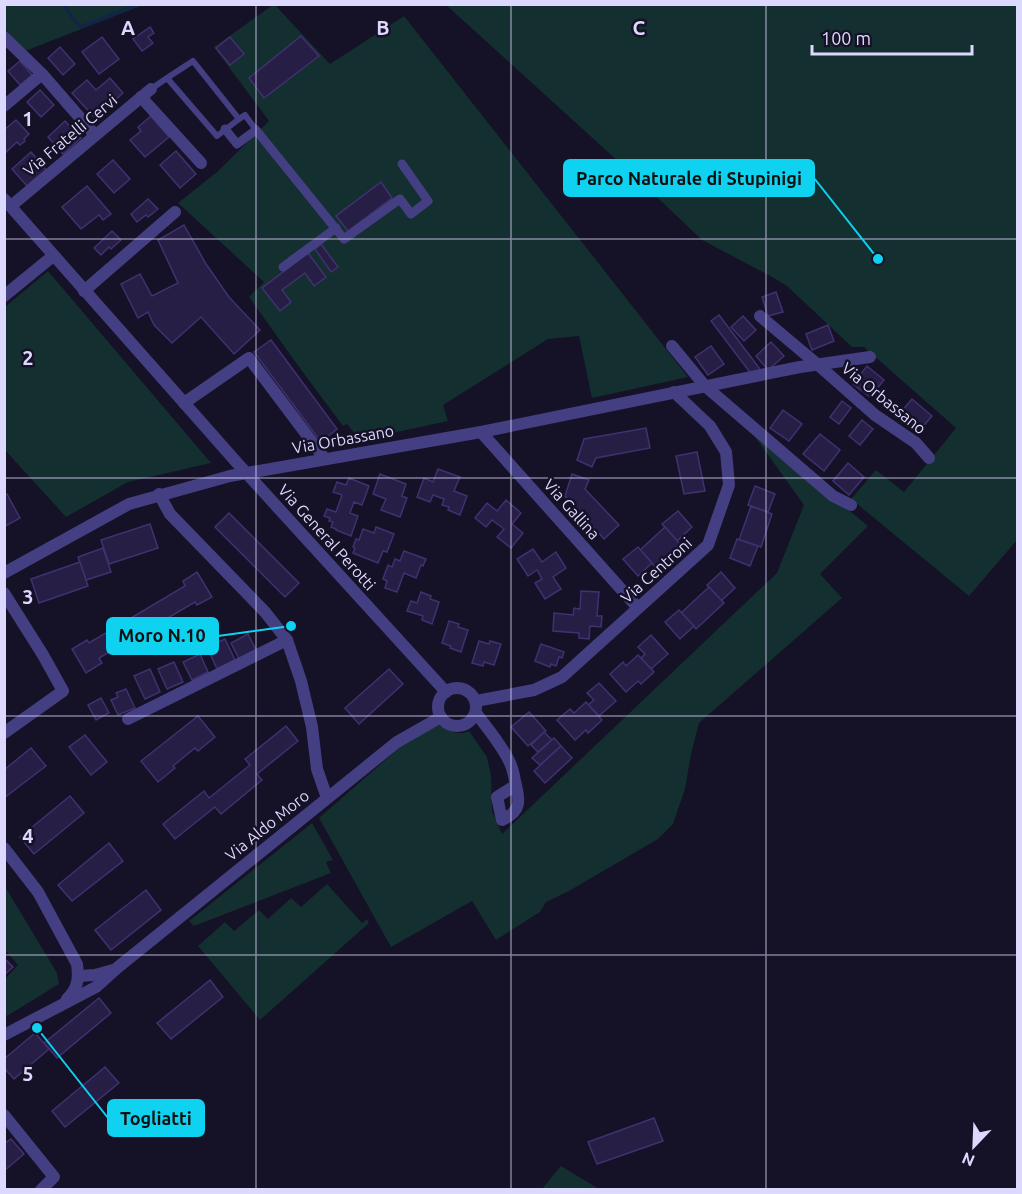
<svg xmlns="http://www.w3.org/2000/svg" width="1022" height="1194" viewBox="0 0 1022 1194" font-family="Ubuntu,sans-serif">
  <rect width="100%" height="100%" fill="#151126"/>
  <g fill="#142f2f">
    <polygon points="5,5 143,5 25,51 5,29"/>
    <polygon points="273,5 275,5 330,64 404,16 688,377 592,398 579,336 548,339 443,405 448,421 360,440 347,424 343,426 299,367 249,297 264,282 178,203 217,172 269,121 214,47"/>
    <polygon points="446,5 1017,5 1017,540 969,596 851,499 876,470 904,492 956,428 864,347 852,347 787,286 774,278 702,240 640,181"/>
    <polygon points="48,271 211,463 128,482 66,517 5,450 5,307"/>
    <path d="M748 427 868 526 820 574 842 598 699 723 691 754 685 789 673 824 658 839 569 891 546 902 540 912 496 940 472 901 391 947 319 818 407 741 440 725C449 731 459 736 469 731L487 757 491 776 492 811 502 834 777 573 804 505Z"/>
    <polygon points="312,823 333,860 326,862 331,873 194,926 189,921"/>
    <polygon points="327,884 362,923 367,919 369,923 260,1020 198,946 225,922 234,931 259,910 268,919 291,898 301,907"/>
    <polygon points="4,885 57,973 59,984 7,1016 5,1013 5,979 18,965 5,950"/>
    <polygon points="561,1166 599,1189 542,1189"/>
  </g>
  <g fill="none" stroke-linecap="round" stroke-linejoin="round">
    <polyline stroke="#112449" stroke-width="3" points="63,4 75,21 81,27 138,4"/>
  </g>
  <g fill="#271e46" stroke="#403170" stroke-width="1.5">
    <polygon points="150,27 154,33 148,37 153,43 142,51 133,39"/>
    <polygon points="301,36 319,56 264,98 249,78"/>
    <polygon points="102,37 119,59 99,74 82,52"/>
    <polygon points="230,37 244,54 230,65 216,48"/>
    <polygon points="60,47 75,64 63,75 48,58"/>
    <polygon points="20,61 32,75 20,85 8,71"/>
    <polygon points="110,78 123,93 95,118 72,93 87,80 96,90"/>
    <polygon points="40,90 54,105 41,117 27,102"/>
    <polygon points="151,116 169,137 145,157 130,140 141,131 138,127"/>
    <polygon points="16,120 29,134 24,139 25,141 20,145 17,142 5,153 4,130"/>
    <polygon points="65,121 81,138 63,154 48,137"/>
    <polygon points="176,151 196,174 180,188 160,165"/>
    <polygon points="31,152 46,170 27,186 12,169"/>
    <polygon points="113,160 130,179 114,193 97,174"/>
    <polygon points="381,182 392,198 348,231 336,216"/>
    <polygon points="87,186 111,214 103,220 99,215 81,229 62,207"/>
    <polygon points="148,199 158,209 148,217 146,215 137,222 131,214"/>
    <polygon points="184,225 206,264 229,297 260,330 234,354 201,317 172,343 154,325 148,312 138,318 121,284 140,274 152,296 178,283 158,240"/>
    <polygon points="112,231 121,240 111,249 109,247 101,255 94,248"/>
    <polygon points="321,244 338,267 331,272 315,249"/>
    <polygon points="308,253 326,277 314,286 305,273 282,290 291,302 280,311 262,288"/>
    <polygon points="776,292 783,312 768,316 762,297"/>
    <polygon points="719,315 760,369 752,375 711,321"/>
    <polygon points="743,316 756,330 744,341 731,327"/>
    <polygon points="828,325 834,341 812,350 806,334"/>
    <polygon points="271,340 337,429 321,442 254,352"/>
    <polygon points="771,342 784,356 768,370 756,356"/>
    <polygon points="711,346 724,364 708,375 695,357"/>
    <polygon points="867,366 884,380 870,397 853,384"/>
    <polygon points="912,399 932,416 920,430 900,413"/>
    <polygon points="842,401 851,408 839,424 830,417"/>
    <polygon points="783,410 802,424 789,441 770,428"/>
    <polygon points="862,420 873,429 860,445 849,436"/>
    <polygon points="646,428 650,448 596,458 592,467 577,460 584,439"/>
    <polygon points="820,434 840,450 824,471 803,454"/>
    <polygon points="697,452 705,491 684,494 676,456"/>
    <polygon points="848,463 864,477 849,495 833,481"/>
    <polygon points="438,469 460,477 454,491 467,496 460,515 448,510 449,507 442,505 444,499 433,495 430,502 417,497 424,478 433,482"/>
    <polygon points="380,474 406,484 402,496 407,498 400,517 381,510 386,499 373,494"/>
    <polygon points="572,474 589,480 585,489 619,525 604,539 565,496"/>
    <polygon points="349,478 369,486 362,505 354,502 350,513 358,516 351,536 336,530 336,529 331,527 333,522 329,521 330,518 324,516 327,509 336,512 342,495 333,492 337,482 346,485"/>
    <polygon points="755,486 775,494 768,512 748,505"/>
    <polygon points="7,494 20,518 4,527 4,496"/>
    <polygon points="506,500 521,513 512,524 523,533 511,548 497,537 504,529 492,520 486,527 475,518 487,503 497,511"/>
    <polygon points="751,506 772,514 761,547 739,540"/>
    <polygon points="678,511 692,527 677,541 662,524"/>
    <polygon points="229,513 299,583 285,597 215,527"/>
    <polygon points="150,524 158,548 109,564 101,540"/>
    <polygon points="376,527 394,534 387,552 383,551 378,563 353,553 355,548 353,547 356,539 359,540 363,529 374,533"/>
    <polygon points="665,527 680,544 655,567 640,550"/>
    <polygon points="737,539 758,546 750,566 730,558"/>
    <polygon points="638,547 652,563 638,576 623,559"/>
    <polygon points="103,548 111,572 86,580 78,557"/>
    <polygon points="533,549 542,562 556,552 566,568 553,577 561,589 545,599 535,583 542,579 537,570 528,576 517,559"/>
    <polygon points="404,551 426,559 423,566 421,565 416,578 404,573 397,592 385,588 387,581 383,579 388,565 392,567 395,559 400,561"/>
    <polygon points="80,562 88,586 39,603 31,579"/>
    <polygon points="197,572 212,597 197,605 195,602 99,658 102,663 86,673 72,649 87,640 89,643 185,586 183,581"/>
    <polygon points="721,572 735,588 721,601 707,585"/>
    <polygon points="709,587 724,603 696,629 681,613"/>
    <polygon points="581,591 599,592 597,616 602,616 601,627 590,626 589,639 579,638 579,633 553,631 554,613 573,615 574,608 580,609"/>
    <polygon points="421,592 431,596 430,599 439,602 432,624 422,620 423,616 407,611 411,601 417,603"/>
    <polygon points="679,610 694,626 680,639 665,622"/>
    <polygon points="449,621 459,624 458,627 468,630 461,652 450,648 451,646 442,643"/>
    <polygon points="248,634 256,650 239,659 231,643"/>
    <polygon points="651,635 668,654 651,669 641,658 645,654 638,647"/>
    <polygon points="225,639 235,660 217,669 207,647"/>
    <polygon points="479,641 489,644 490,641 501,644 494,665 484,662 483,666 472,663"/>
    <polygon points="541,644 564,652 562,658 559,657 556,666 551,664 550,667 535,661"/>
    <polygon points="200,654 208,672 192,680 183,662"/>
    <polygon points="638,655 654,672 641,684 638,681 626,692 610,674 623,662 626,666"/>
    <polygon points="174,662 183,682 167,689 158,669"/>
    <polygon points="150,669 160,692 145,699 134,676"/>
    <polygon points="389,669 403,684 359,724 345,708"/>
    <polygon points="599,683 616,701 599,716 588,705 594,700 587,693"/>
    <polygon points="126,689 135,708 118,715 111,700 118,697 116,693"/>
    <polygon points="101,698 109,713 96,720 88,705"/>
    <polygon points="586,702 602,720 588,733 586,730 575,740 557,720 570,709 574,713"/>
    <polygon points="529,712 546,731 528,746 511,727"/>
    <polygon points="198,716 215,737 198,751 195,748 173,766 175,768 158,782 141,761"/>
    <polygon points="286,726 298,741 257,774 262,780 221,814 215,807 175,839 163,824 204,791 209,798 250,765 245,759"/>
    <polygon points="544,732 552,740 538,752 531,745"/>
    <polygon points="85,735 107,762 91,775 69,747"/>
    <polygon points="554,738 561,746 540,765 532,758"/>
    <polygon points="561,746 572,758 545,783 534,771"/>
    <polygon points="31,748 46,766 4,798 4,770"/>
    <polygon points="70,796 84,813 34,854 20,837"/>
    <polygon points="109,843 123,861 72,901 58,885"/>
    <polygon points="146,890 161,910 111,950 95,930"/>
    <polygon points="4,958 13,967 4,975"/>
    <polygon points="210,980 223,997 171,1039 157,1023"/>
    <polygon points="99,998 111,1013 57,1058 44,1043"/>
    <polygon points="35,1033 49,1049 14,1079 4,1068 4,1059"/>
    <polygon points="105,1067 119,1083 65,1127 52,1111"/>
    <polygon points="654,1118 663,1141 597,1164 588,1142"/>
    <polygon points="11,1139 24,1154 4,1171 4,1144"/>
  </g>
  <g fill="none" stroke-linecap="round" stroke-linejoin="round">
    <g stroke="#443f82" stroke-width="6">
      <polyline points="151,89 167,78 217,136 239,119 193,61 167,78"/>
      <polyline points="239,119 245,115 256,130"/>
    </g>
    <g stroke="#443f82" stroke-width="9">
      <polyline points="225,129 237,144 256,130 344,239 400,199 411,214 428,201 402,164"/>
      <polyline points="283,267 336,228"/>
    </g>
    <g stroke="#443f82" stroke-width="12">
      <polyline points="4,37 42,74 95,135"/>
      <polyline points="141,97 201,163"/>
      <polyline points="4,106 42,74"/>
      <polyline points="4,199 239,465 446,692"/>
      <polyline points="11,206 151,89"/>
      <polyline points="84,291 175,212"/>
      <polyline points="4,296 53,256"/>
      <polyline points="760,316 817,364 875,415 916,443 929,458"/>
      <polyline points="672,346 705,386 833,496 851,505"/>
      <polyline points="184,403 249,358 325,459"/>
      <polyline points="481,432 638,608"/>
      <polyline points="159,494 170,514 265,612 287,640 301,681 312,727 317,769 327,798"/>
      <polyline points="4,573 129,504 230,476 481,432 800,367 870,357"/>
      <polyline points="4,593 43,655 63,691 4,733"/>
      <circle cx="457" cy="707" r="19"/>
      <polyline points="476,701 534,690 562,677 708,545 729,485 726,452 710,426 674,392"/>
      <path d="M476 713C488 729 502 745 510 763 513 769 514 776 515 781 520 800 522 811 502 820L497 797 516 785"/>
      <polyline points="128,719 287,640"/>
      <path d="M4 848 38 892 77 964C79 978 78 989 67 999"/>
      <polyline points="79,976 95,975 113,970"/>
      <polyline points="4,1035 96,987 117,968 397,742 441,717"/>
      <polyline points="4,1115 54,1177 41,1190"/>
    </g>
  </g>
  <path fill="none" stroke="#ddd8fd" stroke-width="1.5" stroke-opacity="0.55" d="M256 4V1190M511 4V1190M766 4V1190M4 239H1018M4 478H1018M4 716H1018M4 955H1018"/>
  <g text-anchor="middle" stroke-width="5" stroke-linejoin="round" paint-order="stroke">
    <g font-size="16" fill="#ddd8fd" stroke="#151126">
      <text transform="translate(70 135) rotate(-40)" y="6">Via Fratelli Cervi</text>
      <text transform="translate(884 398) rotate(39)" y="6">Via Orbassano</text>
      <text transform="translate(343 439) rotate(-10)" y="6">Via Orbassano</text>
      <text transform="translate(572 509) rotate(48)" y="6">Via Gallina</text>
      <text transform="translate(327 537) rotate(48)" y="6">Via General Perotti</text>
      <text transform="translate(656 570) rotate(-42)" y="6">Via Centroni</text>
      <text transform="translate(267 825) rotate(-39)" y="6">Via Aldo Moro</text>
    </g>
  </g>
  <g font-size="20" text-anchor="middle" font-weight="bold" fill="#ddd8fd" stroke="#151126" stroke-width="5" stroke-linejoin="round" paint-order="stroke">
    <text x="128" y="35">A</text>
    <text x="383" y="35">B</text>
    <text x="639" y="35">C</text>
    <text x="28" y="126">1</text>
    <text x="28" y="365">2</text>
    <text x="28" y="604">3</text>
    <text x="28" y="843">4</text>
    <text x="28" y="1081">5</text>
  </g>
  <path fill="none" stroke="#0fd2f1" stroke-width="2" d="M878 259L814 178M291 626L218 636M37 1028L108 1118"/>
  <g fill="#0fd2f1" stroke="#151126" stroke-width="2">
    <circle cx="878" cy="259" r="6"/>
    <circle cx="291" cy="626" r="6"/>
    <circle cx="37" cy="1028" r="6"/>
  </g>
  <g fill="#0fd2f1" stroke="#0fd2f1" stroke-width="2">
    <rect x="564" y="160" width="250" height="36" rx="6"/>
    <rect x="107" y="618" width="111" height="36" rx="6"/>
    <rect x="108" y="1100" width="96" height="36" rx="6"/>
  </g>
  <g font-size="18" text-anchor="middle" font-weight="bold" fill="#111">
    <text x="689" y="185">Parco Naturale di Stupinigi</text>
    <text x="162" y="642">Moro N.10</text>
    <text x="156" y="1125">Togliatti</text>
  </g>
  <rect width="1022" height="1194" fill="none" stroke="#ddd8fd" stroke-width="12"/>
  <g transform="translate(974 1146) rotate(203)" stroke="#151126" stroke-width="4.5" paint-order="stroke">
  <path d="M0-4.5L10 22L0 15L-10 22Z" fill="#ddd8fd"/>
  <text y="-9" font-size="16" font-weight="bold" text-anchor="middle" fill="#ddd8fd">N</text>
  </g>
  <path d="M812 45v9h160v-9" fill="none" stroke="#ddd8fd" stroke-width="3"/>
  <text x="821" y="45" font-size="18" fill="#ddd8fd" stroke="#151126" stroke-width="4.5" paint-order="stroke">100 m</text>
</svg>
